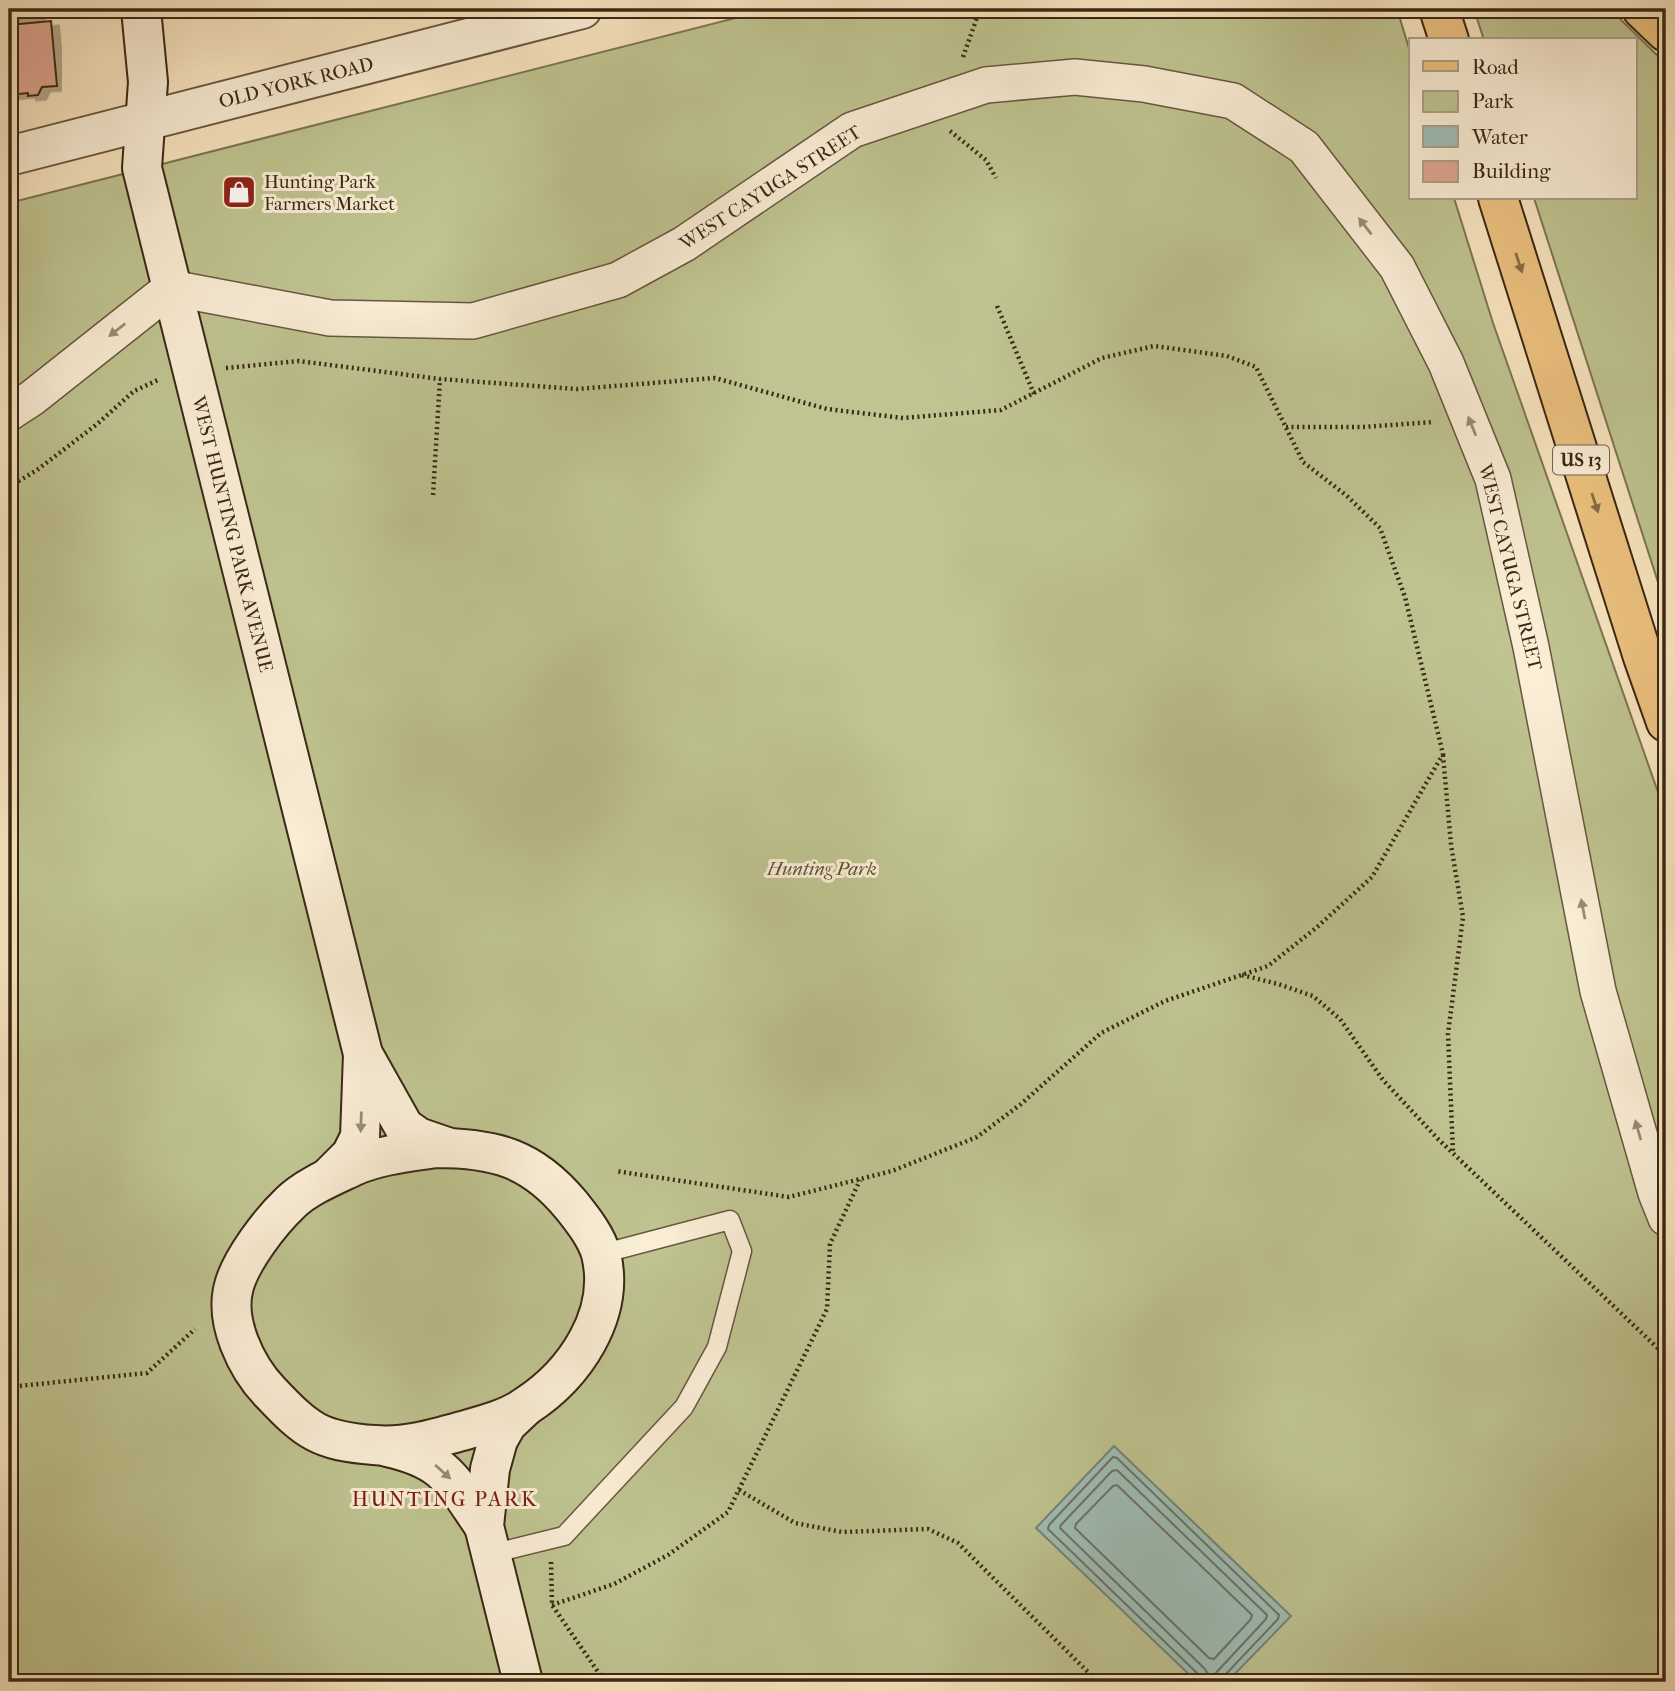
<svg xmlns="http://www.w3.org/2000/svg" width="1675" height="1691" viewBox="0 0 1675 1691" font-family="'IM FELL French Canon',serif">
  <defs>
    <filter id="shadow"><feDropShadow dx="8" dy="4.5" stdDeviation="0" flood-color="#0004"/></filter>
  </defs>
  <rect width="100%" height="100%" fill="#f8e5c0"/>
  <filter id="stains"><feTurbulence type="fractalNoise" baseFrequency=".00286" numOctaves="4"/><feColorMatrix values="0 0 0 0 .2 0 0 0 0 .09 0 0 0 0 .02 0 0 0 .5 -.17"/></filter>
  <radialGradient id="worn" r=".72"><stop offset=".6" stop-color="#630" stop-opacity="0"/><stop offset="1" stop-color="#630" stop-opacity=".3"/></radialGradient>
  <g fill="#bfc491" stroke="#7d7652" stroke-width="2">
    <polygon points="771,9 1397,9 1411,55 1411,198 1454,198 1493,323 1666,815 1666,1682 9,1682 9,203"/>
    <polygon points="1474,9 1610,9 1666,64 1666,607 1534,198 1635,198 1635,40 1484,40"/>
  </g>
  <polygon fill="#9ebeb7" stroke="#768276" stroke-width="2" points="1114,1446 1291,1616 1227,1682 1197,1682 1036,1528"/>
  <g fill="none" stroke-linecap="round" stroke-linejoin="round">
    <g stroke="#6c7366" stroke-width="2">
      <polygon points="1117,1470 1267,1615 1266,1619 1213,1676 1209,1675 1204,1668 1060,1528 1061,1525 1112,1471"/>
      <polygon points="1117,1485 1252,1615 1251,1619 1214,1659 1209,1658 1075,1528 1076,1524 1113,1486"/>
      <polyline points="1201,1682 1198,1674 1048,1529 1049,1525 1113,1457 1117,1458 1279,1615 1278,1619 1225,1675 1223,1682"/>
    </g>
  </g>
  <g fill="#dea791" stroke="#3b2814" stroke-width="2" filter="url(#shadow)">
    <polygon points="9,9 50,9 51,11 38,13 37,17 9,19"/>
    <polygon points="51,21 57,86 42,87 38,95 28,96 28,93 9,95 9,25"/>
  </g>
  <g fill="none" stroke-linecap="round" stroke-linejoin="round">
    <g stroke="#6a573f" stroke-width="21">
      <polyline id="service" points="491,1554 564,1536 684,1407 717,1347 742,1251 730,1220 601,1254"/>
    </g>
    <g stroke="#6a573f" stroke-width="38">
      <polyline id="minor" points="9,413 32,398 171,288 330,318 473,321 618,280 684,244 852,130 986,85 1075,77 1144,84 1233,101 1304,147 1397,267 1446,363 1493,479 1531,647 1598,991 1656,1193 1666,1218"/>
    </g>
    <g stroke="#6a573f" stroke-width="42">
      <polyline id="tertiary" points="9,156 582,9"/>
    </g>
    <g stroke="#3b2814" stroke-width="42">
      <g id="secondary">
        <polyline points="141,9 148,82 142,168 363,1054 404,1127 418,1137 450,1148"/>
        <path d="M436 1148C495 1148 532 1158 571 1205 582 1219 596 1236 601 1254 616 1315 574 1375 526 1406 508 1419 483 1425 462 1431 434 1439 403 1448 374 1445 319 1441 307 1431 270 1392 246 1367 224 1321 234 1286 241 1260 270 1222 290 1203 306 1187 333 1176 354 1166 379 1155 409 1152 436 1148Z"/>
        <polyline points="329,1177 351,1155 360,1137 363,1054"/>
        <path d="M387 1447C446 1460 452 1480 484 1526"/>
        <polyline points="523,1682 484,1526 490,1469 498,1440 507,1424 525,1407"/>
      </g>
    </g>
    <g stroke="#3b2814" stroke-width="42">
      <g id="primary">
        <polyline points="1439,9 1449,40"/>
        <polyline points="1642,9 1666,32"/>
        <polyline points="1498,198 1643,657 1666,722"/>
      </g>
    </g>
    <g stroke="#3b2814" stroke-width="4.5" stroke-dasharray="2 3.5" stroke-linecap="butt">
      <polyline points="963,57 980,9"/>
      <polyline points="950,131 986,160 996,178"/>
      <polyline points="997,306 1034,394"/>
      <polyline points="226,368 299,361 440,379 577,389 715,378 827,409 903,418 1001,410 1102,358 1154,346 1227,356 1256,367 1303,462 1347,496 1380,528 1405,597 1443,754 1372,877 1316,928 1268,966 1165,1001 1101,1033 1021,1104 977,1137 892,1171 789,1197 615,1171"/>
      <polyline points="1286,427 1363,427 1433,422"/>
      <polyline points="9,487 37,470 96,425 134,391 160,379"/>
      <polyline points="433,495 440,379"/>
      <polyline points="1443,755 1451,845 1463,917 1448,1034 1453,1153"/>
      <polyline points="1242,975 1278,984 1313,996 1340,1019 1383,1080 1438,1139 1666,1356"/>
      <polyline points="9,1387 147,1373 195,1329"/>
      <polyline points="739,1490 795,1523 842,1532 928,1529 958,1543 1098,1682"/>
      <polyline points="551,1562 552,1605 605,1682"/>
      <polyline points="552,1605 614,1584 668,1555 728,1512 827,1309 830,1244 860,1180"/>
    </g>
    <use href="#service" stroke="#faeed6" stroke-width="18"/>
    <use href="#minor" stroke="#faeed6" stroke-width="35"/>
    <use href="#tertiary" stroke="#faeed6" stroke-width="38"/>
    <use href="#secondary" stroke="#faeed6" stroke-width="38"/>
    <use href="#primary" stroke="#ecc280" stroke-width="38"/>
  </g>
  <defs><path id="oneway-solid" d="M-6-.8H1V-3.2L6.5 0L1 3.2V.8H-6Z" transform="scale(1.75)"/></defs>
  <g fill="#9a8b75">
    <use href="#oneway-solid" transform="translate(1365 226) rotate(-128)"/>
    <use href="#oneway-solid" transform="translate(117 330) rotate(142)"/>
    <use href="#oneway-solid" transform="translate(1472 426) rotate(-112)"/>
    <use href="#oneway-solid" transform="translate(1583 909) rotate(-101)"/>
    <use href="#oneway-solid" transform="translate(361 1122) rotate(92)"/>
    <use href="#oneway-solid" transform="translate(1638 1130) rotate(-106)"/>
    <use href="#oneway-solid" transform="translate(443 1472) rotate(42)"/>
  </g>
  <g fill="#8b6d45">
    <use href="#oneway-solid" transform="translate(1519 263) rotate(72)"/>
    <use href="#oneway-solid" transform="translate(1595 503) rotate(72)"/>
  </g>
  <defs>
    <g id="shop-square" transform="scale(1.75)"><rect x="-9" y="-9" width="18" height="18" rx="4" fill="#8f2418" stroke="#faeed6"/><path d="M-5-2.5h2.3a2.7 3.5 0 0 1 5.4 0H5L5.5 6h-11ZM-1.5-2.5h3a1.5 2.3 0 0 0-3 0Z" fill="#fff"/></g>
  </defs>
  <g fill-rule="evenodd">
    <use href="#shop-square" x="239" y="192"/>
  </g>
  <g text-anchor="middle" stroke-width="6" stroke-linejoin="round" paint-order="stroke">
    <rect fill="#faeed6" stroke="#74634e" stroke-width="2" x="1553" y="445.5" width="56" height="29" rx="5"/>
    <g font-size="18" font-weight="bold" fill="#3b2814">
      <text x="1581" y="466">US 13</text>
    </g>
    <g font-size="19" fill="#3b2814" stroke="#faeed6">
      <text transform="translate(296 82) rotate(-14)" y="7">OLD YORK ROAD</text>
      <text transform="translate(770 187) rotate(-33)" y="7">WEST CAYUGA STREET</text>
      <text transform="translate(233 534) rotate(76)" y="7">WEST HUNTING PARK AVENUE</text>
      <text transform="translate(1511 567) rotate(76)" y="7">WEST CAYUGA STREET</text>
    </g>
    <g font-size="19" fill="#3b2814" stroke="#faeed6" text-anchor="start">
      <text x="264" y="188">Hunting Park<tspan x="264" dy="22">Farmers Market</tspan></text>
    </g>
    <g font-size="19" font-style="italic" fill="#5c4f33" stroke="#faeed6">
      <text x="822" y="875">Hunting Park</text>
    </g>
    <g font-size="21" letter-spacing="2" fill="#7a1f14" stroke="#faeed6">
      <text x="445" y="1506">HUNTING PARK</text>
    </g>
  </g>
  <rect width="1675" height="1691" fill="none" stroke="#f8e5c0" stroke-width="35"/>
  <rect x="10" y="10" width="1654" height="1670" fill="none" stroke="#3b2814" stroke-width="3.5"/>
  <rect x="18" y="18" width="1640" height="1656" fill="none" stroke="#3b2814" stroke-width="2"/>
  <rect x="1409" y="38" width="228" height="161" fill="#faeed6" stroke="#ae9f88" stroke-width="2"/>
  <rect x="1423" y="61" width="35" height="10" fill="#ecc280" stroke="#ae9f88" stroke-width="2"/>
  <text x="1472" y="74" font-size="21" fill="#3b2814">Road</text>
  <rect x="1423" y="91" width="35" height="21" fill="#bfc491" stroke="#ae9f88" stroke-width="2"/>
  <text x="1472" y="108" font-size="21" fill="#3b2814">Park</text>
  <rect x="1423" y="126" width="35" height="21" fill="#9ebeb7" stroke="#ae9f88" stroke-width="2"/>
  <text x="1472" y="144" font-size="21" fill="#3b2814">Water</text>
  <rect x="1423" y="161" width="35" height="21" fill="#dea791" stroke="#ae9f88" stroke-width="2"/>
  <text x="1472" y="178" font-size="21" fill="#3b2814">Building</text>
  <rect width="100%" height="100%" filter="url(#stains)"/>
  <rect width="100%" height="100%" fill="url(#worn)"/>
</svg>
